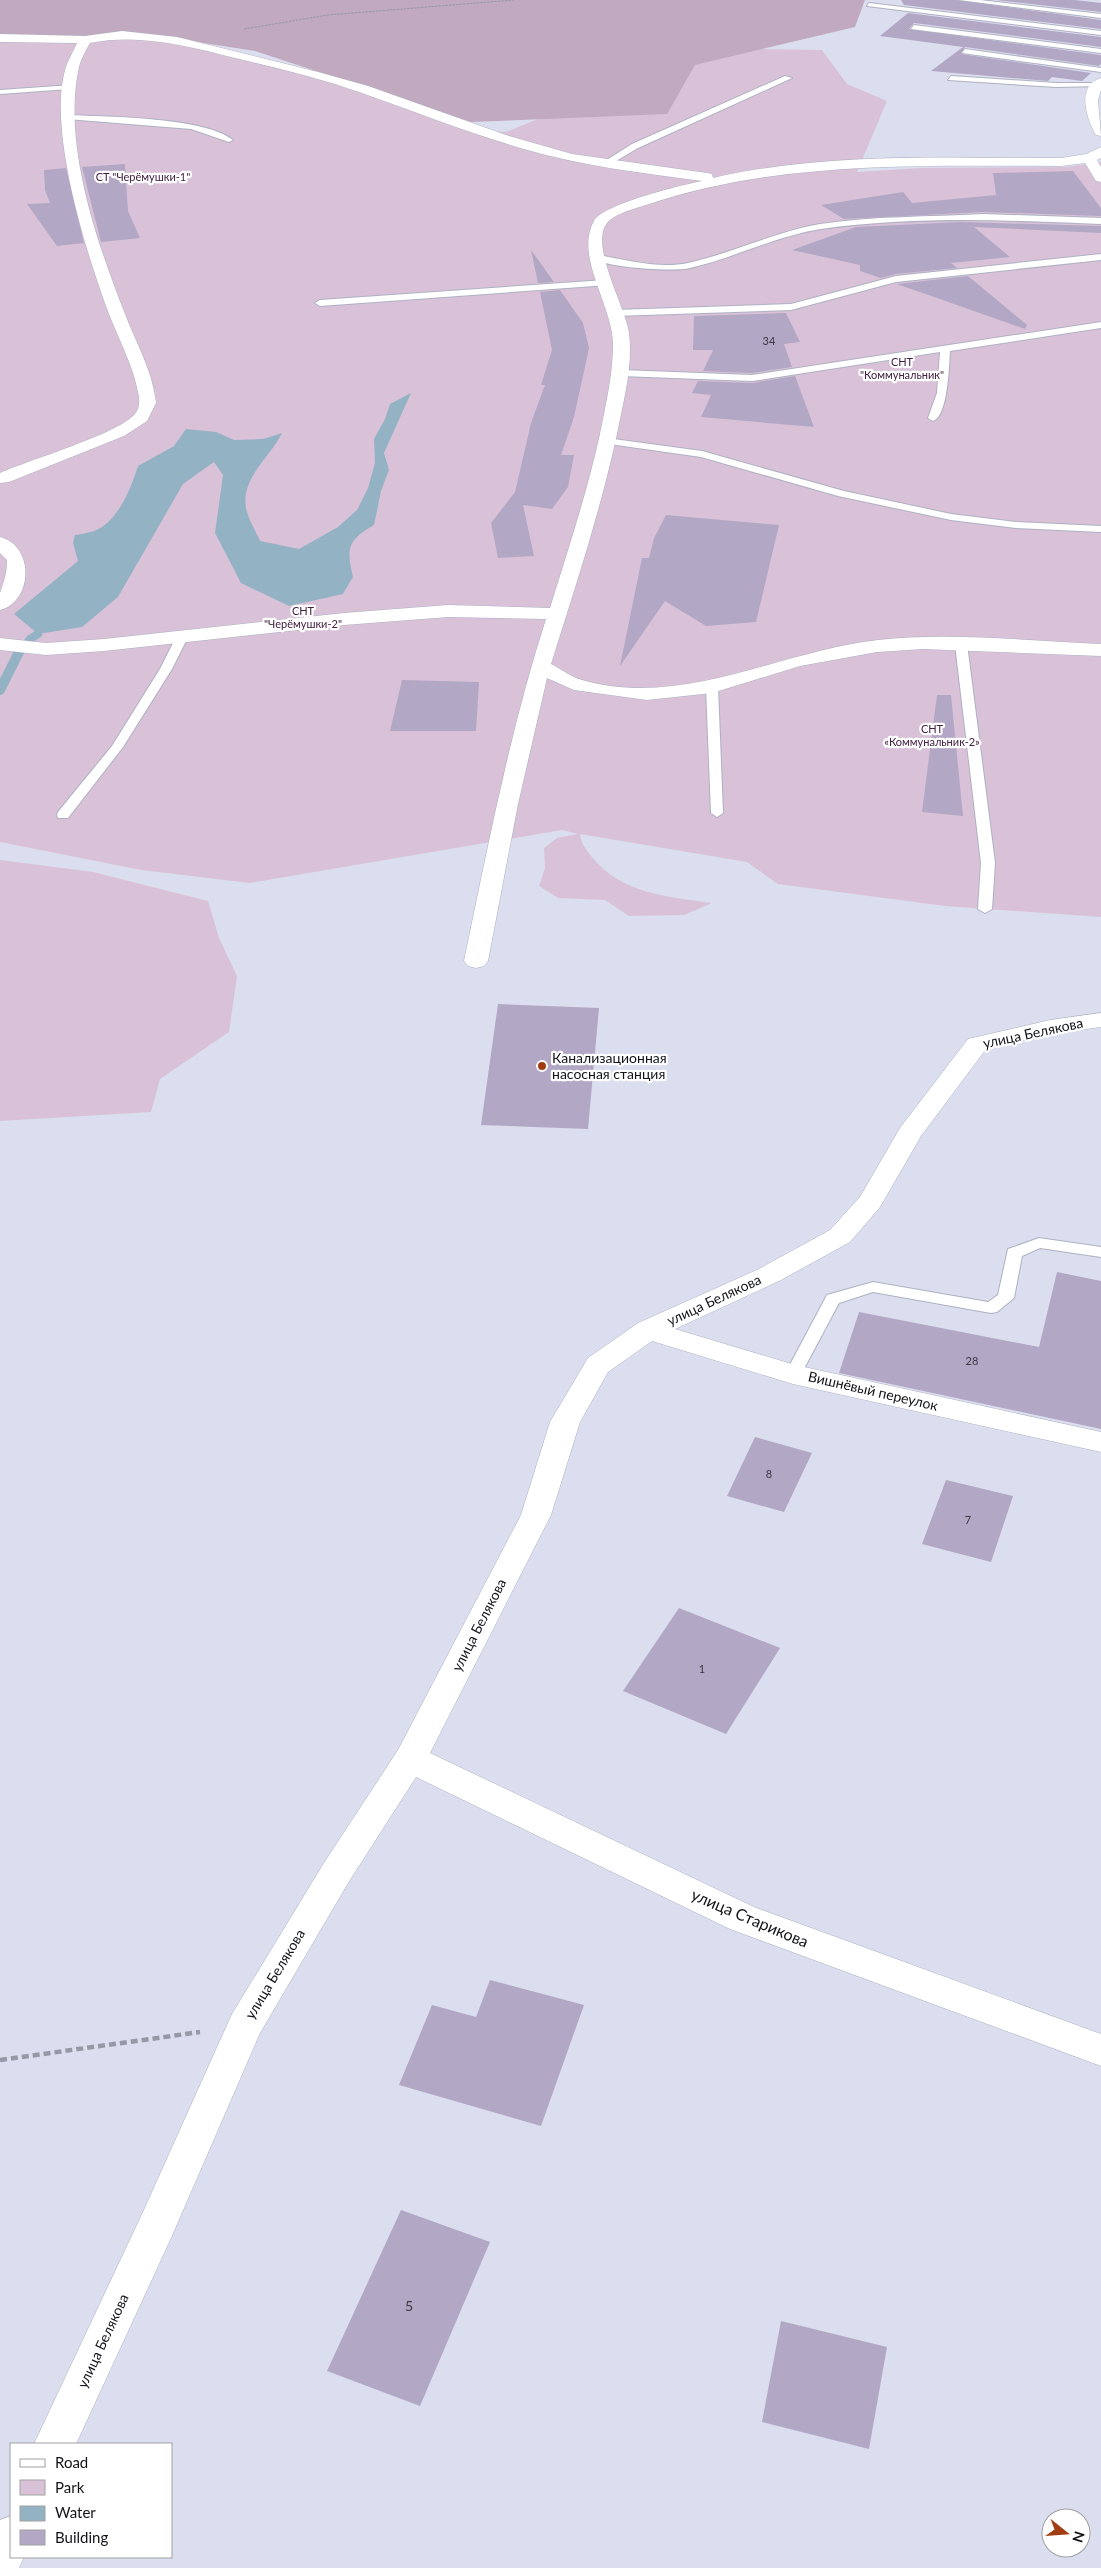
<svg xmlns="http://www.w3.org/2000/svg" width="1101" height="2568" viewBox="0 0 1101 2568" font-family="Lato,sans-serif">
  <rect width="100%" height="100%" fill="#dbdeef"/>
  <g fill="#d9c2d8">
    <path d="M154 34 282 63 366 86 491 131 506 132 711 48 822 50 847 84 887 101 857 172 922 168 1066 167 1101 162V917L945 906 778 884 747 862 580 834C581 844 586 849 592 857 621 894 670 897 712 903L684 915 629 916 605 900 558 898 539 886 545 868 544 848 557 838 578 834 562 830 250 883 141 870 0 842V35Z"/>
    <polygon points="0,860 93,872 208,901 219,938 237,976 229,1032 160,1079 151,1112 0,1121"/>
  </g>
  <polygon fill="#c1a9c0" points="0,0 865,0 855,27 695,65 667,114 471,122 255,51 159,36 0,37"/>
  <path fill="#93b3c4" d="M411 393 384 453 389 470 381 491 374 525C348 540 346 548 353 577L343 594 289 606 241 583 215 533 223 475 214 462 183 484 118 597 82 627 38 634 14 614 78 561 73 543 75 535C81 534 88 533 94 531 118 522 131 488 138 466L174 446 186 429 216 432 234 440 263 439 282 433C270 458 241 477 246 508 248 519 256 531 260 541L299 549 338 527 357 510 368 488 375 463 374 439 385 419 390 404Z"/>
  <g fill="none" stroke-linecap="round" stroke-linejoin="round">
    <polyline stroke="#93b3c4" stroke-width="8" points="19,653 30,639 38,634"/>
    <polyline stroke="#93b3c4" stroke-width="10" points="0,690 19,652"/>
  </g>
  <g fill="#b2a7c4">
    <polygon points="901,0 957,0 1101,20 1101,29 904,5"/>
    <polygon points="996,0 1075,0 1101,3 1101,12"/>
    <polygon points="908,13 1101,37 1101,47 914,23 909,29 1101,55 1101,64 1099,66 965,47 961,54 1091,73 1082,81 1052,77 1048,81 931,71 963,47 880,36"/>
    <polygon points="125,164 128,211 140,238 101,242 82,167"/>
    <polygon points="66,168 84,243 57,246 27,204 50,203 45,190 44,170"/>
    <polygon points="1073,171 1101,208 1101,216 983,212 844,219 821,205 903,192 912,203 996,195 993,173"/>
    <polygon points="961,222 1101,226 1101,233 974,227 1010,257 951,263 957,268 896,274 881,278 860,271 860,265 792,250 856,227"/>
    <polygon points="531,250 554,282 538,283"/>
    <polygon points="968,276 1027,325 1025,329 897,284"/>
    <polygon points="560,290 583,323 589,348 574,417 561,455 574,455 568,487 552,509 523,505 534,556 498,558 491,523 515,492 531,423 545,385 541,385 552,350 540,292"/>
    <polygon points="786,313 800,342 784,344 792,367 752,373 703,371 713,350 693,350 694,316"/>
    <polygon points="795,376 814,427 701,417 711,395 692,393 698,381 752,383"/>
    <polygon points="666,515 779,525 756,622 706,626 665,601 620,666 642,558 649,558 654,538"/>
    <polygon points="402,680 479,682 476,731 390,731"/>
    <polygon points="937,695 951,695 963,816 922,812"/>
    <polygon points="498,1004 599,1008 588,1129 481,1125"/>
    <polygon points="1057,1272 1101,1281 1101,1429 839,1373 859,1312 1039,1347"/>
    <polygon points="755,1437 812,1453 784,1512 727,1496"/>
    <polygon points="946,1480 1013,1496 991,1562 922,1544"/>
    <polygon points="679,1608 780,1648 726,1734 623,1691"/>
    <polygon points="490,1980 584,2005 541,2126 399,2085 432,2005 476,2017"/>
    <polygon points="401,2210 490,2242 420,2406 327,2371"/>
    <polygon points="781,2321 887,2347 869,2449 762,2422"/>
  </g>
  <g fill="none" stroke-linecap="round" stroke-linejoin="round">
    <g stroke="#aeb1c2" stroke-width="2">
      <g id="lane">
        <polygon points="959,0 980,0 1101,14 1101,18"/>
        <polygon points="869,3 1101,31 1101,35 867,6"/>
        <polygon points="914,25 1101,49 1101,53 911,29"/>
        <polygon points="965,49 1101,68 1101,72 962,53"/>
        <polygon points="785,76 792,78 638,148 609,165 602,163 632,144"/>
        <polygon points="951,76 1056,83 1098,83 1101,86 1056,87 948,80"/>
        <polygon points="72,85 73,87 69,89 0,94 0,90"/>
        <path d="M70 115C109 117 204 117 233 140L229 142 191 129 67 119 66 117Z"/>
        <path d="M983 214 1101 218V224C1008 220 914 216 821 229 776 236 734 258 690 268 674 272 605 268 594 258L598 255C627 260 659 269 688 263 733 253 774 232 820 224 873 216 929 217 983 214Z"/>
        <polygon points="1101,254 1101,260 896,282 791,310 615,316 610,313 615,310 791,304 896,276"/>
        <polygon points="605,280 608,281 608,285 320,306 315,303 320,300"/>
        <path d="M1101 322V328L950 351C949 366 948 416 933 421L928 418 937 393 940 352 752 381 621 376 616 373 621 370 752 375Z"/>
        <polygon points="606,438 702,451 844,491 951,514 1016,522 1101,526 1101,532 1016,528 951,520 838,496 701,457 602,443 602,439"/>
        <polygon points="182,634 188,637 172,669 123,747 68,818 58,818 57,815 58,812 112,746 160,669 176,637"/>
        <polygon points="961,641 967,644 995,863 992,909 985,913 978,909 981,863 955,644"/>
        <polygon points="712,683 718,687 723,813 717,817 711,813 706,687"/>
        <polygon points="1039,1238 1101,1247 1101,1257 1040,1248 1022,1256 1014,1298 997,1312 991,1313 873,1292 839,1303 799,1378 787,1378 785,1374 827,1295 873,1282 988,1302 998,1295 1008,1249"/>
      </g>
    </g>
    <g stroke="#aeb1c2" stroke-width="1">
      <g id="street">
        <path d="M122 31 177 37 318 72 368 86 509 136 572 154 707 173 712 174 713 178C826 152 946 158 1061 158L1086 154 1101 147V158L1097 160 1101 167V182L1096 181 1085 163 1061 166C923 166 781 160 649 204 637 208 615 213 607 223 589 245 626 308 629 333 633 366 624 398 618 429 601 510 575 587 551 664 561 669 571 677 582 680 683 709 779 651 878 640 951 632 1028 641 1101 644V656L923 649 877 652 800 666 712 693 647 700 574 690 547 678 518 804 488 961 484 966 476 968 468 966 464 961C488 846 510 731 546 619L448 617 344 625 104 651 46 655 0 650V638L46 643 104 639 344 613 448 605 550 608C568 550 587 493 600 434 606 403 613 375 613 344 613 306 574 256 594 221 603 204 682 185 702 181 642 173 582 166 524 149 468 133 414 111 359 92 319 78 277 68 235 58 188 46 139 33 90 43 86 50 81 59 79 67 62 143 97 243 125 314 136 343 153 372 156 403L147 421 124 436 9 482 0 483V473C29 460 118 434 135 414 140 407 140 400 138 392 133 365 119 340 109 314 87 255 45 124 67 64 70 57 74 50 77 43L0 42V34L85 36Z"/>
        <path d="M1101 78V90L1098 100 1101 136 1096 135C1087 120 1075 85 1101 78Z"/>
        <path d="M0 537C35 546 33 602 0 610 0 605 0 597 0 593 4 581 7 574 7 560L0 553Z"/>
        <polygon points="1101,1013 1101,1027 1050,1034 986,1049 921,1136 880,1207 850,1242 779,1281 675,1329 795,1365 1101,1432 1101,1452 793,1384 652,1341 608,1372 580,1422 551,1515 430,1753 754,1907 1101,2034 1101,2066 730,1929 416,1777 348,1883 260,2033 171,2238 76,2444 34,2444 143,2212 232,2014 324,1863 398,1750 521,1515 550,1422 588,1358 638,1323 759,1269 830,1230 860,1197 900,1128 968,1039 1050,1020"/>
        <polygon points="11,2516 11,2557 24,2557 19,2568 0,2568 0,2520"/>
      </g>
    </g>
    <polyline stroke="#9698a5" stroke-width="1" stroke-dasharray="2.5 1" stroke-linecap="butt" points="244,29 328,15 514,0"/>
    <polyline stroke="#9698a5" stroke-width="4.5" stroke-dasharray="7 4" stroke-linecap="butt" points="0,2060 200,2032"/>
    <use href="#lane" fill="#fff" fill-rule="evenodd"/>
    <use href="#street" fill="#fff" fill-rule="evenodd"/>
  </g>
  <circle fill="#a23d13" stroke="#fff" stroke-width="2" cx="542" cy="1066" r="5"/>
  <g text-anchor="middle" stroke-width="4.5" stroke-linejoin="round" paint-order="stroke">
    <g font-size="11" fill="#432143" stroke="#fff">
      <text x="143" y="181">СТ "Черёмушки-1"</text>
      <text x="902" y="366">СНТ<tspan x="902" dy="13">"Коммунальник"</tspan></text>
      <text x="303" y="615">СНТ<tspan x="303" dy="13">"Черёмушки-2"</tspan></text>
      <text x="932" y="733">СНТ<tspan x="932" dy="13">«Коммунальник-2»</tspan></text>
    </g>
    <g font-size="11" fill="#3b3944">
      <text x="769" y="345">34</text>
      <text x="972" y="1365">28</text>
      <text x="769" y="1478">8</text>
      <text x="968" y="1524">7</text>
      <text x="702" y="1673">1</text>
    </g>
    <g font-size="14" fill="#13141a" stroke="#fff">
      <text transform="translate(1033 1033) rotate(-12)" y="5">улица Белякова</text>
      <text transform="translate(714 1300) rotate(-25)" y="5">улица Белякова</text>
      <text transform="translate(873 1391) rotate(13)" y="5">Вишнёвый переулок</text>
      <text transform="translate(479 1625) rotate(-63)" y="5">улица Белякова</text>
      <text transform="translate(275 1974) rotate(-59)" y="5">улица Белякова</text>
      <text transform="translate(103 2341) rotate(-65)" y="5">улица Белякова</text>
    </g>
    <g font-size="14" fill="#13141a" stroke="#fff" text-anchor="start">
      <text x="552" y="1063">Канализационная<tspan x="552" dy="16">насосная станция</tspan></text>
    </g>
    <g font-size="14" fill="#3b3944">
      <text x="409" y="2311">5</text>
    </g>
    <g font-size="16" fill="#13141a" stroke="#fff">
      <text transform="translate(750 1918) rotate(23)" y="6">улица Старикова</text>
    </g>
  </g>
  <rect x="10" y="2443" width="162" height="115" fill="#ffffff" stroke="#a1a1a3"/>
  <rect x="20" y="2459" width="25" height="8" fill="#ffffff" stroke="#a1a1a3"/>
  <text x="55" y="2468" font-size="15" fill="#13141a">Road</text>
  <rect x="20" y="2480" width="25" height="15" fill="#d9c2d8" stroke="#a1a1a3"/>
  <text x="55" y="2493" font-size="15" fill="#13141a">Park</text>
  <rect x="20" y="2506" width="25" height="15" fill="#93b3c4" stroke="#a1a1a3"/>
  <text x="55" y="2518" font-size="15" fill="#13141a">Water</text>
  <rect x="20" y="2530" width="25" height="15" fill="#b2a7c4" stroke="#a1a1a3"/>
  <text x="55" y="2543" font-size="15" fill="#13141a">Building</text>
  <g transform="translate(1066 2533) rotate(107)"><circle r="24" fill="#ffffff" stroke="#a1a1a3"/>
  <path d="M0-4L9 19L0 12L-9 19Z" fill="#a23d13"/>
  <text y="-8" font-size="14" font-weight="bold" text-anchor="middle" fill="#13141a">N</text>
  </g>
</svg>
